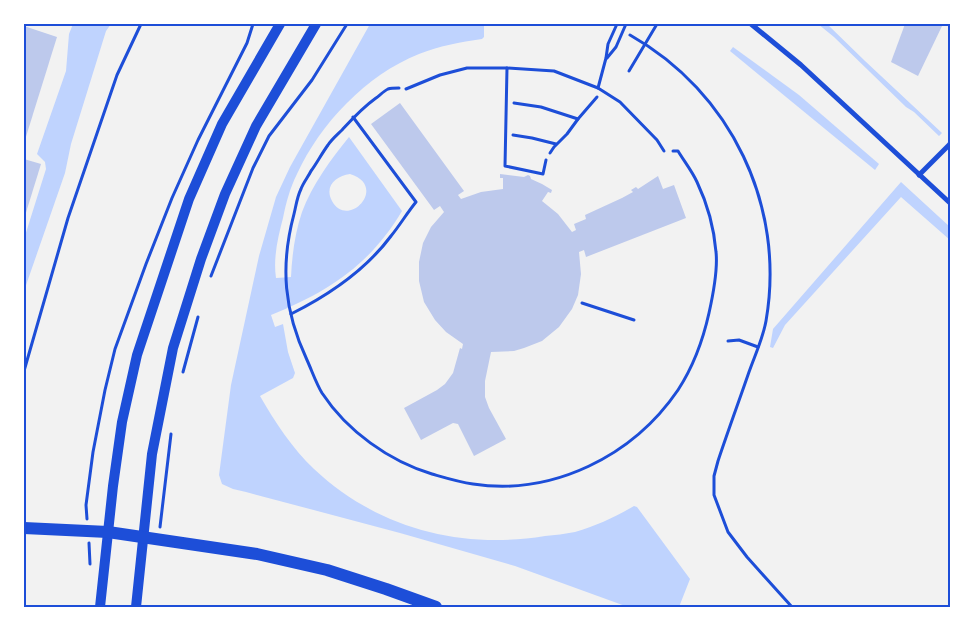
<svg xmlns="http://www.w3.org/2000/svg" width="974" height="631" viewBox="0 0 974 631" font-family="'Exo 2',sans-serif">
  <rect width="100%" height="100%" fill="#f2f2f2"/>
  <g fill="#bfd3fe" fill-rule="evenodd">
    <polygon points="73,24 111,24 106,31 71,144 65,173 24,291 24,239 46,169 45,162 37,154 66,71 69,34"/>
    <path d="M370 24H484V37L482 39C460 42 439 46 419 54 366 75 320 124 297 174 290 188 286 203 283 218 278 237 273 258 276 278L291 277C292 255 295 233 302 212 312 185 331 159 349 137L402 211C370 265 328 292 271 315L275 327 283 324 288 352 295 373 293 378 260 396C275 422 292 448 314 469 377 528 460 550 545 536 555 535 565 534 575 532 596 526 615 517 634 506L637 507 690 579 679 607H628L515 566 400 533 246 492 233 489 222 484 219 475 231 385 259 256 276 197 290 167ZM350 174C389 186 348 230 332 201 324 186 336 176 350 174Z"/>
    <polygon points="818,24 827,24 865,61 942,133 939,136 914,112 906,107 834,37"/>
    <polygon points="733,47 799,95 879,164 875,170 730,51"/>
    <polygon points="901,182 950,227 950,240 901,197 785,325 773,348 770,347 773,329"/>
  </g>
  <g fill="#bdc9ec">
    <polygon points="905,24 943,24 918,76 891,62"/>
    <polygon points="24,26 57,37 24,143"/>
    <polygon points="400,103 464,191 458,195 461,199 481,192 503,189 503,178 500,178 500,174 524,177 528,175 530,176 531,179 542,184 552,190 551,193 548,192 542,201 558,214 572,232 576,230 574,224 586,219 585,215 622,198 633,192 631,190 636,187 638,189 658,176 663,189 674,185 686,218 586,257 584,250 579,252 581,274 578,295 572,309 559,327 542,341 524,348 514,351 491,352 485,381 485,397 489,408 506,439 474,456 458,424 453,423 421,440 404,408 437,390 445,384 453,373 460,348 462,349 463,344 446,332 435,320 424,302 419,281 419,262 423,243 431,227 444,212 440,206 434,210 371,124"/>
    <polygon points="24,159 41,164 24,219"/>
  </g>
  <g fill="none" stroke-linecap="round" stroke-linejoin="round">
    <g stroke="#1d4ed8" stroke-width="3">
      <path d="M630 35C731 92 786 206 766 321 763 338 755 355 749 372 739 401 728 431 718 461L714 476V495L728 532 747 557 792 607"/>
      <polyline points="629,71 657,24"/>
      <path d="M399 88C395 88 391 88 388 89 384 91 380 95 376 98 362 108 353 118 342 130 337 135 332 139 328 145 322 153 317 163 311 171 308 177 303 183 301 189 297 197 296 206 294 214 280 266 284 311 307 360 312 371 316 383 322 393 347 431 389 461 432 474 446 478 459 482 473 484 553 496 633 456 678 390 693 367 703 340 709 313 713 295 718 270 716 252 714 228 707 203 697 182 692 171 684 161 678 151H673"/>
      <polyline points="514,103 541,107 578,119"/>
      <polyline points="513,135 532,138 556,144"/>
      <polyline points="550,153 554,147 567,134 578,119 597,97"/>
      <polyline points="211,276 253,168 269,136 312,80 347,24"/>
      <path d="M291 314C329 295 365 271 391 236 400 225 407 213 416 202L353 117"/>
      <polyline points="728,341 739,340 758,347"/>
      <polyline points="24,371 68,218 117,75 141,24"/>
      <polyline points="183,372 198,317"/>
      <polyline points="87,519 86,505 93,452 105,390 115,349 146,264 172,198 198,140 247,43 253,24"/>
      <polyline points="160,527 171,434"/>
      <polyline points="89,543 90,564"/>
    </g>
    <g stroke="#1d4ed8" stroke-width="3">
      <polyline points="607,58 616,47 626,24"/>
      <polyline points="507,68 505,166 543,174 546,160"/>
      <polyline points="598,88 620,102 657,140 664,151"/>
      <polyline points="406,89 440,75 467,68 507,68 554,71 598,88 606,58 608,44 617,24"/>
      <polyline points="582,303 634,320"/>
    </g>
    <g stroke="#1d4ed8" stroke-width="5">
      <polyline points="751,24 801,65 950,203"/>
      <polyline points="919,175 950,144"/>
    </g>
    <g stroke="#1d4ed8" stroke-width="10">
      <polyline points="100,607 113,486 122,422 137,355 189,199 222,124 280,24"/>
      <polyline points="136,607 152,454 173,348 201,259 225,194 256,126 316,24"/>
    </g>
    <polyline stroke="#1d4ed8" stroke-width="12" points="24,528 108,532 257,554 327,570 386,589 436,607"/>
  </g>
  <rect width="974" height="631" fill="none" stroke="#ffffff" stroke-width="50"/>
  <rect x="25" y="25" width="924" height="581" fill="none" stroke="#1d4ed8" stroke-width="2"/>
</svg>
